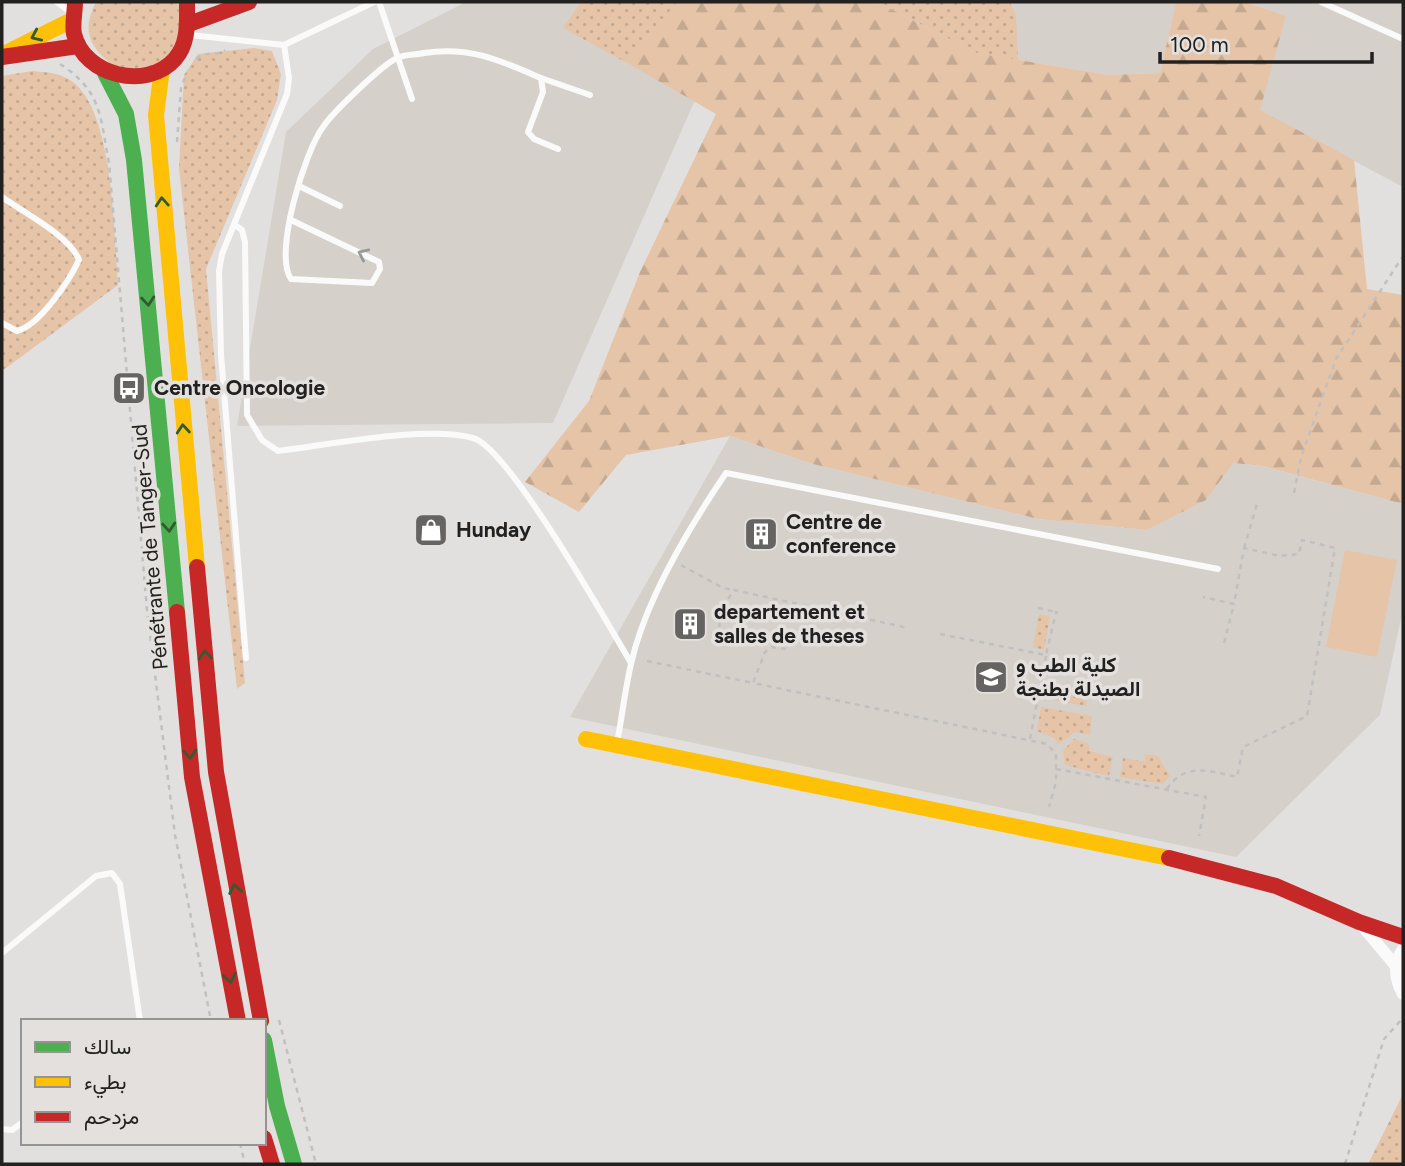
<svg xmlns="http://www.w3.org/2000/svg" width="1405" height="1166" viewBox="0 0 1405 1166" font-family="Figtree,Vazirmatn,sans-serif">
  <defs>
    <pattern id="grass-dots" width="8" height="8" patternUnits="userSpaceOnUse" patternTransform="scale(1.75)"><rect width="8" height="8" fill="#e5c4a8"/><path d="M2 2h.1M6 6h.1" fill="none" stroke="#c4a890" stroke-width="1.8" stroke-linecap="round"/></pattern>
    <pattern id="forest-firs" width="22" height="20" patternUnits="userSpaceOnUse" patternTransform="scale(1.75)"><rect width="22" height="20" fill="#e5c4a8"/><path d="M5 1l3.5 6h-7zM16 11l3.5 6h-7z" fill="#c4a890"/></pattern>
  </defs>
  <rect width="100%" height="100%" fill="#e2e0de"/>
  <g fill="#d6d0cb">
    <polygon points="466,2 677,2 627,63 695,100 553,423 237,426 286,132 373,49"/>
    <polygon points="877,2 1176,2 1160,73 1109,75 977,53"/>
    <polygon points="1245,2 1403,2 1403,187 1259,110 1286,16"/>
    <polygon points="730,436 809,463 1038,519 1147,530 1206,500 1232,463 1262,466 1403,504 1403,610 1380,715 1236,857 570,717"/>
  </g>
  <g fill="url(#grass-dots)">
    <path d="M96 2H178L185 20 166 64 122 72C95 53 78 36 96 2Z"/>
    <polygon points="581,2 677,2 627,63 563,28"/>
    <polygon points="877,2 1010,2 1016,16 1018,60 977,53"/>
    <polygon points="254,48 272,51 281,74 277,100 206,269 245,683 237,689 179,168 184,75 198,54"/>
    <path d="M32 71C47 72 61 73 73 82 114 114 114 234 118 285L2 371V76Z"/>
    <polygon points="1039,614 1050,617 1044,650 1033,647"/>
    <polygon points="1055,683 1088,690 1086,706 1053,700"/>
    <polygon points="1041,707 1092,716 1090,735 1075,732 1059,744 1054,738 1037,731"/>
    <polygon points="1074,739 1088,743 1090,751 1113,757 1109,776 1065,765 1063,751"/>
    <polygon points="1145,754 1158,756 1170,776 1163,784 1120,777 1123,758 1145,762"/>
    <polygon points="1403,1094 1403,1164 1368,1164"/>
  </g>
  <polygon fill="url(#forest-firs)" points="677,2 877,2 977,53 1109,75 1160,73 1176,2 1245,2 1286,16 1260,110 1354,160 1367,289 1403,295 1403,504 1263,466 1233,463 1206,500 1147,530 1038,519 809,463 730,436 626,455 579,512 525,482 589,401 640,272 716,114 627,63"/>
  <polygon fill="#e5c4a8" points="1345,550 1397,560 1377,657 1326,647"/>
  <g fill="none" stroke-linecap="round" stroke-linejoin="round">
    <g stroke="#c1c0c0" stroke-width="2.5" stroke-dasharray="5 5" stroke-linecap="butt">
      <path d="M196 59C206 50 217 57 225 50"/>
      <path d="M60 64C102 91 100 116 109 163L147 610 175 835 211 1021"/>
      <polyline points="177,142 181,88 187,73"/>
      <polyline points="1294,493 1301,457 1336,359 1403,256"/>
      <polyline points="1244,548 1257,504"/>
      <polyline points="681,565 723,588 734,590"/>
      <polyline points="1038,608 1056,612"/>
      <polyline points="719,627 724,605 734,590 908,628"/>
      <polyline points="940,634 1046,655 1056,612 1058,613"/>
      <polyline points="1224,643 1234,604"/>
      <polyline points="786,649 772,647 765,652 753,683 1047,744 1056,754 1056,782 1049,807"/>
      <polyline points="647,661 753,683"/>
      <polyline points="1030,739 1046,656"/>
      <polyline points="1056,769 1206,797 1199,836"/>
      <path d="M1167 789C1184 762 1210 771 1237 777L1243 747 1307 716 1335 548 1302 540 1299 554 1280 556 1244 548 1234 604 1203 597"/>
      <polyline points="279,1020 316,1164"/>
      <polyline points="240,1143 245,1164"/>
      <polyline points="1345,1164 1384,1039 1403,1018"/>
    </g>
    <g stroke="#fbfafa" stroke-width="6">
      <polyline points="57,2 69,11"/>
      <polyline points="379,2 412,99"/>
      <polyline points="1321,2 1403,39"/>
      <polyline points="190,35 284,45 374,2"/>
      <polyline points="541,78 590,95"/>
      <polyline points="299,186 340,206"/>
      <path d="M2 197C23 212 71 237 79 260 69 281 40 325 17 331L2 323"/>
      <path d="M291 220 379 262 380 269 372 283 291 279C273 254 305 151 323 127 333 112 382 65 397 58 404 54 416 55 424 53 470 46 499 60 541 78L543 92 528 132 534 139 558 149"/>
      <path d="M235 225 242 230 245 242 247 415 262 440 278 451C329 445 427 425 473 438 508 447 608 624 631 663"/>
      <polyline points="246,658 221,355 219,271 222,254 287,94 289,78 284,45"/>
      <path d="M617 743C622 717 625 690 631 664 645 601 690 526 726 473L1218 569"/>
      <polyline points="2,953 96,876 112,873 120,884 140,1021"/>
      <polyline points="2,1129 12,1130 23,1122"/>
    </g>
    <g stroke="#fbfafa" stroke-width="12">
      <polyline points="1359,922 1395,965"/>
      <path d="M1403 949C1393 964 1394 978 1403 994"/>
    </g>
    <g stroke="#4caf50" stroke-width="16">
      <polyline points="105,73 126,114 134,160 177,612"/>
      <polyline points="264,1040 277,1106 294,1164"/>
    </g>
    <g stroke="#ffc107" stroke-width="16">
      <polyline points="2,55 72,20"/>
      <polyline points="162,69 156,115 197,567"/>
      <polyline points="586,739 1169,858"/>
    </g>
    <g stroke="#c62828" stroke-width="16">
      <path d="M75 2C75 12 72 25 74 34 84 76 147 91 175 59 189 43 187 22 187 2"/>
      <polyline points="189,24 249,2"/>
      <polyline points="2,57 78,46"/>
      <polyline points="197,567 216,772 261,1021"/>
      <polyline points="177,612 192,777 238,1021"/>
      <polyline points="1169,858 1276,886 1359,922 1403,937"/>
      <polyline points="264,1138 272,1164"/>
    </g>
  </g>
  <defs><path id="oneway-chevron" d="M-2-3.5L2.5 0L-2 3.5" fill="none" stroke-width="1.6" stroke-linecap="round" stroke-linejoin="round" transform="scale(1.75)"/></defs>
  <g stroke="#335a33">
    <use href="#oneway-chevron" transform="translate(36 36) rotate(156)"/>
    <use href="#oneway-chevron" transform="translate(162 202) rotate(-94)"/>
    <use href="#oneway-chevron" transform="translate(148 301) rotate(85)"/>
    <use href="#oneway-chevron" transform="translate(183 429) rotate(-95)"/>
    <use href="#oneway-chevron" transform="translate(169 527) rotate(85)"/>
    <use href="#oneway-chevron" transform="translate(205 655) rotate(-95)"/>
    <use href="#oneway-chevron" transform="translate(190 754) rotate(85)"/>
    <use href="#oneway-chevron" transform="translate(235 889) rotate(-101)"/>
    <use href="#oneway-chevron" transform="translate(230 978) rotate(79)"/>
  </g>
  <use stroke="#999898" href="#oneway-chevron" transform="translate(363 254) rotate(-155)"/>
  <defs>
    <g id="bus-square" transform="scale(1.75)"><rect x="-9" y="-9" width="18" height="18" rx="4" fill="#656462" stroke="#e3e0dd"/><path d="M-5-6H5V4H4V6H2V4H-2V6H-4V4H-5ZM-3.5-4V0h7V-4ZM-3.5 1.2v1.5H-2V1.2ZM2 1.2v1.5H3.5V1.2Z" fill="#fff"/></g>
    <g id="shop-square" transform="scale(1.75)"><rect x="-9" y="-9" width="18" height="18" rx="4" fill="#656462" stroke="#e3e0dd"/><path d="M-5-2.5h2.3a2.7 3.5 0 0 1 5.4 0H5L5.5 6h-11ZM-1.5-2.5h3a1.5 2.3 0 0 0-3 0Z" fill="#fff"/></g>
    <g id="building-square" transform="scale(1.75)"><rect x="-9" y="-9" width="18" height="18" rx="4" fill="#656462" stroke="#e3e0dd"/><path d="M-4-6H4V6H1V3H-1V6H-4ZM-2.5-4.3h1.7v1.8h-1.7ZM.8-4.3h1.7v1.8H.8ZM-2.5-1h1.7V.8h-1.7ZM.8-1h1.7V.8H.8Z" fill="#fff"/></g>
    <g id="university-square" transform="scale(1.75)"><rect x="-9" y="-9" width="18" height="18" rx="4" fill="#656462" stroke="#e3e0dd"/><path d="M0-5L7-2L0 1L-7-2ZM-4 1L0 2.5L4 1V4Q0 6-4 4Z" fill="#fff"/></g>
  </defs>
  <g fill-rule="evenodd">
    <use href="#bus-square" x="129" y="388"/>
    <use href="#shop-square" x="431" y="530"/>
    <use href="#building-square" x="761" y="534"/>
    <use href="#building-square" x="690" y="624"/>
    <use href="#university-square" x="991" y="677"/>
  </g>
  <g text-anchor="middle" stroke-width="7" stroke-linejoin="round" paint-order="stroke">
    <g font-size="21" font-weight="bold" fill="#222120" stroke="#e3e0dd" text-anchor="start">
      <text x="154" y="395">Centre Oncologie</text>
      <text x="786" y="529">Centre de<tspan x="786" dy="24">conference</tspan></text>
      <text x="456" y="537">Hunday</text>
      <text x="714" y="619">departement et<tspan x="714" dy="24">salles de theses</tspan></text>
      <text x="1016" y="672">كلية الطب و<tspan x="1016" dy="24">الصيدلة بطنجة</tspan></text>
    </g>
    <g font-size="21" fill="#222120" stroke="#e3e0dd">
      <text transform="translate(150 547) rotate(-95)" y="7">Pénétrante de Tanger-Sud</text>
    </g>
  </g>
  <rect width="1405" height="1166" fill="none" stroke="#222120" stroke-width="7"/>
  <rect x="21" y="1019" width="245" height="126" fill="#e3e0dd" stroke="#969491" stroke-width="2"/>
  <rect x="35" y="1042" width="35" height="10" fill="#4caf50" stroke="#969491" stroke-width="2"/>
  <text x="84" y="1054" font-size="21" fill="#222120">سالك</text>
  <rect x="35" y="1077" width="35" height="10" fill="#ffc107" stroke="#969491" stroke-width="2"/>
  <text x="84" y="1089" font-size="21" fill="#222120">بطيء</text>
  <rect x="35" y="1112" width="35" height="10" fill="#c62828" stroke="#969491" stroke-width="2"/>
  <text x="84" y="1124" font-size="21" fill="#222120">مزدحم</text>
  <path d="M1160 52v10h212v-10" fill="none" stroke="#222120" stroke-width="3.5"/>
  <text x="1170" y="52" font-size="21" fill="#222120" stroke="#e3e0dd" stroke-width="5" paint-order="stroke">100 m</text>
</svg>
